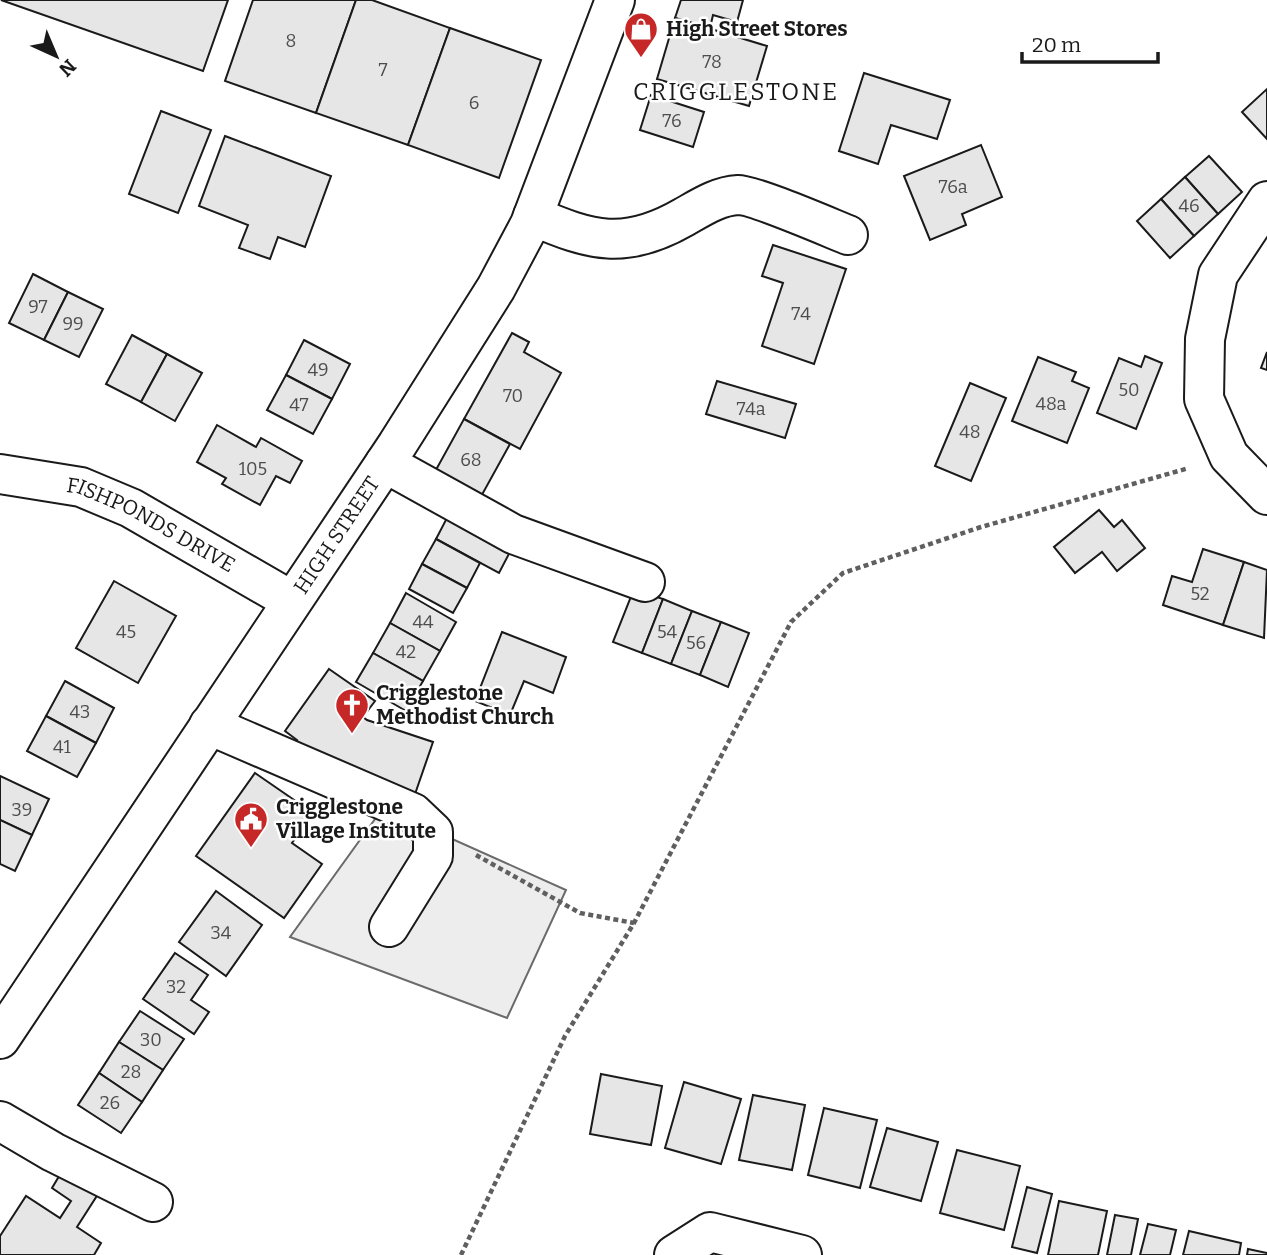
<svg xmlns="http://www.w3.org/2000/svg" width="1267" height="1255" viewBox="0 0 1267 1255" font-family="Bitter,serif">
  <rect width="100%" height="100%" fill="#fff"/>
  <polygon fill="#ededed" stroke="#6a6a6a" stroke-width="2" points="383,808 566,890 507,1018 290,937"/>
  <g fill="#e6e6e6" stroke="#1a1a1a" stroke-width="2">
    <polygon points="1,0 228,0 203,71"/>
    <polygon points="253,0 356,0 316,113 225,81"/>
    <polygon points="356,0 372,0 450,28 408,145 316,113"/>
    <polygon points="681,0 743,0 737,22 713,15 710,28 675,18"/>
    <polygon points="675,18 767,46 749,106 657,79"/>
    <polygon points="450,28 541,60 499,178 408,145"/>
    <polygon points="864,73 950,100 937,139 891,125 878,164 839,151"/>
    <polygon points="1267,89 1267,139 1242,112"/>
    <polygon points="651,95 704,112 693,147 640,130"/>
    <polygon points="161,111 211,130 178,213 129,194"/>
    <polygon points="225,136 331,176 305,247 278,237 270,259 239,248 248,225 199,206"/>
    <polygon points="981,145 1002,197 962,214 966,225 930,240 904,176"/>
    <polygon points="1209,156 1242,192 1218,214 1185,177"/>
    <polygon points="1185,177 1218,214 1194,236 1161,199"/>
    <polygon points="1161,199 1194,236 1170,258 1137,221"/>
    <polygon points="773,245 846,269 814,364 762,346 783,283 762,276"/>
    <polygon points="33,274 68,292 44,340 9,323"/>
    <polygon points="68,292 103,309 79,357 44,340"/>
    <polygon points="512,333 529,342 524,352 561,373 520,449 464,419"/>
    <polygon points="132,335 167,354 141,402 106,384"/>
    <polygon points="304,340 350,364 332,399 286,375"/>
    <polygon points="1267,352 1267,370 1261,368"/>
    <polygon points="167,354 202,373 175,421 141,402"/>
    <polygon points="1145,356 1162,363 1136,429 1097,413 1119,358 1141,367"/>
    <polygon points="1038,357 1076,372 1072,381 1089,388 1067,443 1012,421"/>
    <polygon points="286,375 332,399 313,434 267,410"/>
    <polygon points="717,381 796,404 785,438 706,414"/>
    <polygon points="970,383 1006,398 971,481 935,466"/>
    <polygon points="464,419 510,444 478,502 432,477"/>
    <polygon points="217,425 256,447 261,438 302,461 290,483 276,476 260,505 222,484 226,478 197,462"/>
    <polygon points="1099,510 1114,527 1122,520 1145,548 1117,571 1102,552 1075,573 1054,547"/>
    <polygon points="449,514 512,548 499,573 436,539"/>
    <polygon points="436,539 480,563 467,588 422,564"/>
    <polygon points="1203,549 1244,562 1223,625 1163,605 1172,576 1192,582"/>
    <polygon points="1244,562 1267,570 1264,638 1223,625"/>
    <polygon points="422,564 467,588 453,613 409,589"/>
    <polygon points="114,581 176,616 138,683 76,648"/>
    <polygon points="634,589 663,599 642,653 613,642"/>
    <polygon points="406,593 456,622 440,651 390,623"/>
    <polygon points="663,599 692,611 671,664 642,653"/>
    <polygon points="692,611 721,622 700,675 671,664"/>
    <polygon points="721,622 749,633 728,687 700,675"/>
    <polygon points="390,623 440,651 423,681 373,653"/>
    <polygon points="502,632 566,657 553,693 524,681 510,715 475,701"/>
    <polygon points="373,653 423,681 406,711 356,682"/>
    <polygon points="329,669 375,701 363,717 367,720 433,742 414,797 292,745 297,740 285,731"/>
    <polygon points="65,681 114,708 96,743 46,716"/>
    <polygon points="46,716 96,743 77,777 27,751"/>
    <polygon points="255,773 313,813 292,843 322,864 284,918 196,856"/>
    <polygon points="0,776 49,799 32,835 0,820"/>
    <polygon points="0,820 32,835 15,871 0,864"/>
    <polygon points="216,891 262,925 226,976 179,942"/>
    <polygon points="175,953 208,975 191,1000 209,1012 194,1034 143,999"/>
    <polygon points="140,1011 184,1039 163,1070 119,1042"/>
    <polygon points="119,1042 163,1070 142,1102 99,1073"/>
    <polygon points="99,1073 142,1102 121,1133 78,1105"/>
    <polygon points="601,1074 662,1086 651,1145 590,1134"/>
    <polygon points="684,1082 741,1099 721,1164 665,1148"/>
    <polygon points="753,1095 805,1105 792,1170 739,1160"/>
    <polygon points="824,1108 877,1120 860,1188 808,1175"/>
    <polygon points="887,1128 938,1142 921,1201 870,1187"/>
    <polygon points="957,1150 1020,1166 1004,1230 940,1213"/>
    <polygon points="64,1168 100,1191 77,1227 101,1243 94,1255 0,1255 0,1236 26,1196 60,1218 71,1201 52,1188"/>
    <polygon points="1027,1187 1052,1194 1037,1253 1012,1247"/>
    <polygon points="1059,1201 1107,1211 1098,1255 1048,1255"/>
    <polygon points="1115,1215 1138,1219 1131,1255 1107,1255"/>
    <polygon points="1148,1224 1176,1230 1170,1255 1140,1255"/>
    <polygon points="1189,1231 1241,1243 1239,1255 1183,1255"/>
    <polygon points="1248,1249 1267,1253 1267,1255 1247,1255"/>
  </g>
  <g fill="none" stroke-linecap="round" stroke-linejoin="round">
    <g stroke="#1a1a1a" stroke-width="42">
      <g id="minor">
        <polyline points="1267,201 1218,275 1205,339 1204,399 1229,456 1267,495"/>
        <path d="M533 216C591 241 625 251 684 217 700 208 718 196 738 195 754 195 828 227 848 235"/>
        <polyline points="385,463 513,534 645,582"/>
        <path id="s1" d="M0 474 81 487 131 508 292 601"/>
        <polyline points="209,725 413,813 433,832 433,856 389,927"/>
        <path id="s2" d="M0 1039 397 445 496 288 530 224 615 0"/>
        <polyline points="0,1121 53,1152 153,1202"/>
        <polyline points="674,1255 710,1232 802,1255"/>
      </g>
    </g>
    <g stroke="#5f5f5f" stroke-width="4.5" stroke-dasharray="5 3.5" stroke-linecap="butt">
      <polyline points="476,855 580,913 634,923"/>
      <polyline points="461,1255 565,1036 634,923 791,622 843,573 981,527 1189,468"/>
    </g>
    <use href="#minor" stroke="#fff" stroke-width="38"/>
  </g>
  <defs>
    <g id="shop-pin" transform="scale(1.75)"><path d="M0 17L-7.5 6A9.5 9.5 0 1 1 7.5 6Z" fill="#c62828" stroke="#fff"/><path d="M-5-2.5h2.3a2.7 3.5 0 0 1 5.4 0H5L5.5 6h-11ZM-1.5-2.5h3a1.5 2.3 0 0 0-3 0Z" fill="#fff"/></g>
    <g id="church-pin" transform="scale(1.75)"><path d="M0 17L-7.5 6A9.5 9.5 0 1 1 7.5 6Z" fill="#c62828" stroke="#fff"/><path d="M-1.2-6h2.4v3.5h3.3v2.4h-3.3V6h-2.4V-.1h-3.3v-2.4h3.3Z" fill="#fff"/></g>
    <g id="civic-pin" transform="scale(1.75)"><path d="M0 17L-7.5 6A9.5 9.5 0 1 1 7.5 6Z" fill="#c62828" stroke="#fff"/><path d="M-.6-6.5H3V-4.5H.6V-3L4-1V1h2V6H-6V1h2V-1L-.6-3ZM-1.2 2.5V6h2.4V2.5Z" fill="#fff"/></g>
  </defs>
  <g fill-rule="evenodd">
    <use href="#shop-pin" x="641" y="29"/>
    <use href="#church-pin" x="352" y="705"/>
    <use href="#civic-pin" x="251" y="819"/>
  </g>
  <g text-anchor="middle" stroke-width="5" stroke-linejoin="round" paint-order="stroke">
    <g font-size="18" fill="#4d4d4d">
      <text x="291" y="47">8</text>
      <text x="712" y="68">78</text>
      <text x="383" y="76">7</text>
      <text x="474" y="109">6</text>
      <text x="672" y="127">76</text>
      <text x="953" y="193">76a</text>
      <text x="1189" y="212">46</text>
      <text x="38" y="313">97</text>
      <text x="801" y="320">74</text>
      <text x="73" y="330">99</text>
      <text x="318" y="376">49</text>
      <text x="1129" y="396">50</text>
      <text x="513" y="402">70</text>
      <text x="1051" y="410">48a</text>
      <text x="299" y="411">47</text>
      <text x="751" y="415">74a</text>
      <text x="970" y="438">48</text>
      <text x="471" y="466">68</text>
      <text x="253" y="475">105</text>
      <text x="1200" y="600">52</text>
      <text x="423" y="628">44</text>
      <text x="126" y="638">45</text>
      <text x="667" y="638">54</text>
      <text x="696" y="649">56</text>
      <text x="406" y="658">42</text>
      <text x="80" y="718">43</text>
      <text x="62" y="753">41</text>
      <text x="22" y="816">39</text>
      <text x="221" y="939">34</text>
      <text x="176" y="993">32</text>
      <text x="151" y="1046">30</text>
      <text x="131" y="1078">28</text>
      <text x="110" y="1109">26</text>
    </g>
    <g font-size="21" font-weight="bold" fill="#1a1a1a" stroke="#fff" text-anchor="start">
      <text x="666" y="36">High Street Stores</text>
      <text x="376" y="700">Crigglestone<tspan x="376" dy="24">Methodist Church</tspan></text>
      <text x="276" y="814">Crigglestone<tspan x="276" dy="24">Village Institute</tspan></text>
    </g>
    <g font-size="21" fill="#1a1a1a" stroke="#fff">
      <text dy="7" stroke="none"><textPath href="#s1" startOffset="161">FISHPONDS DRIVE</textPath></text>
      <text dy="7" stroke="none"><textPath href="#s2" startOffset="606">HIGH STREET</textPath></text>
    </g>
    <g font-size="24" letter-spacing="2" fill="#1a1a1a" stroke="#fff">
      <text x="736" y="100">CRIGGLESTONE</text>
    </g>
  </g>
  <g transform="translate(56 56) rotate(136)" stroke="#ffffff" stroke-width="5" paint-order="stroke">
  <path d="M0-5L12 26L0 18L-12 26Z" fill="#1a1a1a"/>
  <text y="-10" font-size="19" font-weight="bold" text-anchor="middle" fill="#1a1a1a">N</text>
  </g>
  <path d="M1022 52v10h136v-10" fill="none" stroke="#1a1a1a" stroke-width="3.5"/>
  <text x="1032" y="52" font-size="21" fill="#1a1a1a" stroke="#ffffff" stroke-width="5" paint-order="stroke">20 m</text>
</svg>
